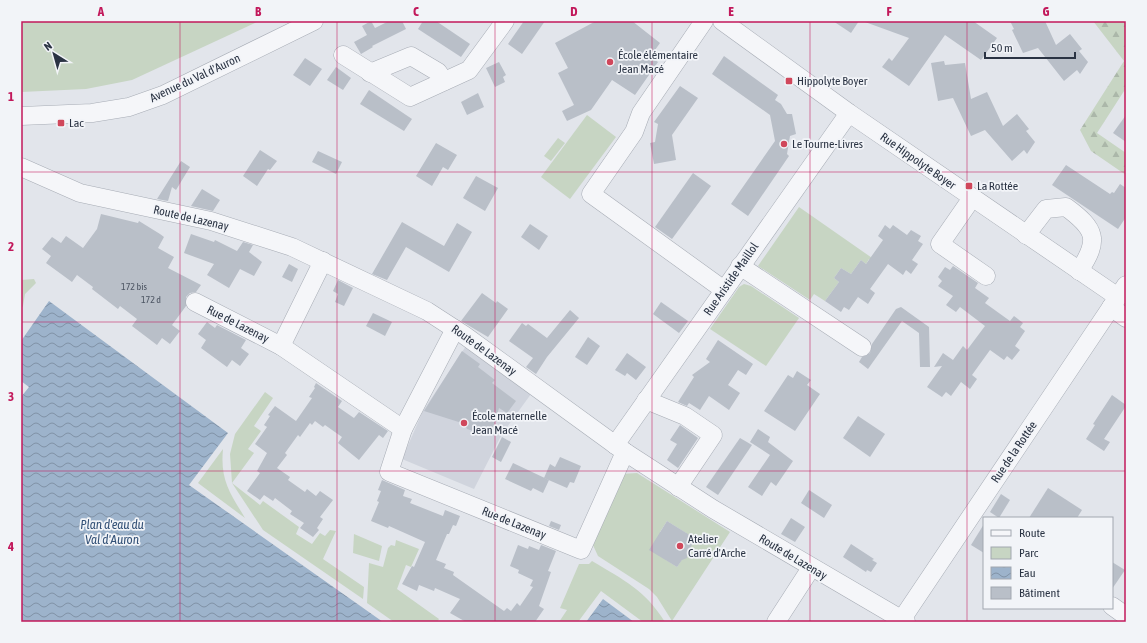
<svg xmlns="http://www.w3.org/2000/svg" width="1147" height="643" viewBox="0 0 1147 643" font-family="'Asap Condensed',sans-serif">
  <defs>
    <pattern id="forest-firs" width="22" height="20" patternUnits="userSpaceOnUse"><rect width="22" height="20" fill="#c7d5c3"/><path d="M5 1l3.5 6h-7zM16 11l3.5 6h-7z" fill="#abb7a9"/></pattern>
    <pattern id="water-waves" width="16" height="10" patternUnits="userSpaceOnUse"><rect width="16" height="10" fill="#9db3cb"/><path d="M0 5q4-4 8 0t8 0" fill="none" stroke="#8092a6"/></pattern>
  </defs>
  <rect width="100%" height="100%" fill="#e2e5eb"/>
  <polygon fill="#d0d4dd" points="466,346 531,394 502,434 474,489 402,459 423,411"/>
  <g fill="#c7d5c3" fill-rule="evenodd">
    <polygon points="21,21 259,21 132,80 86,89 21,92"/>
    <polygon points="587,115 616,137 570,199 541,177"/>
    <polygon points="558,138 565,143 551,161 544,156"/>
    <polygon points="799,207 875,260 873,262 869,259 866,264 861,260 851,274 841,268 834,278 839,282 825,301 814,294 810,300 758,266"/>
    <polygon points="34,279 36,283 25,294 23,306 21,309 21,280"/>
    <polygon points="744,284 751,286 799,318 766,366 710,329 739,287"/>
    <polygon points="265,392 273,398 254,426 261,431 248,449 254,453 232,483 260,505 263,501 299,527 296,534 312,544 320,533 325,536 330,530 336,531 323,559 364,587 363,599 263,530 232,483 230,454 235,434"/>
    <path d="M223 449C220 480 230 493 245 518L198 483Z"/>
    <path d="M637 473 730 532 672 621 657 597 649 589 598 556 592 543 621 474ZM667 521 686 533 683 558 677 567 666 560 660 532Z"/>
    <polygon points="354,534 382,546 379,561 353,553"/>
    <polygon points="396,540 419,549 411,567 406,565 397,589 439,619 437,622 394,622 367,603 369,563 383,567 388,548 391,545 395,546"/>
    <path d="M592 561C625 581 644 589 665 622H643L601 591 578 622H559L567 610 560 608 579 564H589Z"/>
  </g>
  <polygon fill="url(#forest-firs)" points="1093,21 1123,21 1126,23 1126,88 1097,133 1126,153 1126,175 1091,151 1080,130 1124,61"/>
  <g fill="url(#water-waves)">
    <polygon points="49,301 228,433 189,485 383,622 21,622 21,397 29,387 21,381 21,341"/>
    <polygon points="603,599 634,622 586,622"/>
  </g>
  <g fill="#b9bfc8">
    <polygon points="371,21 375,28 389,21 402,21 406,29 372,46 373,47 361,54 354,42 367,35 362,26"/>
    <polygon points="423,21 436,21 470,44 461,57 418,29"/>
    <polygon points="524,21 545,21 522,54 508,44"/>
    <polygon points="596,21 632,21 660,43 650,57 658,62 635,95 612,80 591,110 567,121 562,111 574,105 558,73 568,68 555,43"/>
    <polygon points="833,21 859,21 851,33"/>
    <polygon points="865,21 973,21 997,38 981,60 945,35 909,86 882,67 889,58 892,61 909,38 865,22"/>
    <polygon points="1010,21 1045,21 1056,45 1070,34 1082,49 1079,51 1088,62 1080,74 1077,70 1064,81 1038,48 1023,53 1012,30 1014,29"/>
    <polygon points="724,56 778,95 775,100 781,104 787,114 792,114 796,134 790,136 787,154 789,156 748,216 731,204 775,141 770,115 712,74"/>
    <polygon points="305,58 322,69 310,86 293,75"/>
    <polygon points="944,61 945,65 965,63 971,99 987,92 1003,126 1017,114 1029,129 1026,131 1035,142 1027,154 1024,150 1012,161 985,130 971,136 953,98 938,101 931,63"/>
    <polygon points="499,62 506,75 503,77 505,82 495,87 486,68"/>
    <polygon points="336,67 351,78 343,90 327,80"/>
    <polygon points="680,86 698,98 672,135 676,160 654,164 650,143 655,142 658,124 654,122"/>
    <polygon points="369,90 412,119 404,131 360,104"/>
    <polygon points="478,93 484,107 467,115 461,102"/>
    <polygon points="1126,115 1126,142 1113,133"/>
    <polygon points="436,143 457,155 448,170 443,167 432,186 416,176"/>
    <polygon points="260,150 277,161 270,170 268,169 257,186 243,176"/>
    <polygon points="318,151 342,162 336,174 312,162"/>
    <polygon points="181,161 190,167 176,190 172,187 168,201 157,199"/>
    <polygon points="1066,165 1110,194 1112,192 1114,193 1120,184 1126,188 1126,217 1118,229 1052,185"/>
    <polygon points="693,173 711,186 672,239 655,227"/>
    <polygon points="476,176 498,188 485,211 463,198"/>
    <polygon points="202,189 220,200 213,211 191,206"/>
    <polygon points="101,214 138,223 139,221 160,234 164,237 158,248 174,257 168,268 201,285 196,292 190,293 186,297 186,306 172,325 180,331 170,344 162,338 157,345 132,326 137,319 120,306 118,309 92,289 93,287 77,275 72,282 46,263 51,256 42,249 52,237 61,243 66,236 83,248 97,229"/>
    <polygon points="402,222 444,246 457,223 472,232 449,272 406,247 387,280 372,274"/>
    <polygon points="530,224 548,236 539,250 521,237"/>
    <polygon points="885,225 890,229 893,225 907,235 911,230 921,236 918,241 923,244 912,260 918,264 911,274 906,270 903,275 888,264 870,289 875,293 868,304 858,297 849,310 844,307 841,312 825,301 839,282 834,278 841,268 851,274 861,260 866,264 883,240 878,236"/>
    <polygon points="191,234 214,242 215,240 237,251 243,242 253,245 249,252 262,262 254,276 240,269 229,288 207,275 214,264 184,253"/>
    <polygon points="289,264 298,269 292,282 282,277"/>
    <polygon points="953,266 978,283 975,288 989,298 985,303 1010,321 1014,316 1023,323 1020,327 1025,331 1015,346 1020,350 1012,360 1007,356 1004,360 990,350 972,375 977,379 970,389 961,382 951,396 946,392 942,397 927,387 942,366 934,367 943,353 953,360 963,346 967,350 985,326 960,307 956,312 946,305 953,296 938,286 942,281 938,277 945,267 950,270"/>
    <polygon points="338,280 353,288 344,306 335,302 338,294 333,291"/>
    <polygon points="482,293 496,303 497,301 508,309 488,337 461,321"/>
    <polygon points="661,302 688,321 679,333 653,314"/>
    <polygon points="901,307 929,327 930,367 920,367 919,333 902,321 868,369 859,362 862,357 870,353 872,344 896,309"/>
    <polygon points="570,310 579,318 547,357 536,374 526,367 533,358 509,341 522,323 526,326 528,324 547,338"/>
    <polygon points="373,313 392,322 385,336 366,326"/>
    <polygon points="207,322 215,328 217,325 246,340 241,348 249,354 240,366 232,360 227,367 201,348 206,340 198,334"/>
    <polygon points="588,337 600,346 587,365 575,357"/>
    <polygon points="718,340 753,364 746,375 738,370 728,385 740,393 729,410 709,396 700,410 689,403 687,406 678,402 694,377 692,375 710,362 706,359"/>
    <polygon points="462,351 480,364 478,367 495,380 492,383 516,401 507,413 499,408 493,429 483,426 473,431 467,429 465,424 424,411"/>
    <polygon points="627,353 646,367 636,380 627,373 625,376 615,370"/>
    <polygon points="797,371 811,380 807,385 820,394 795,431 764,411 788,375 793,378"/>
    <polygon points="316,383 342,401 338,407 354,418 359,412 388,431 383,438 379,435 359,460 338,443 342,437 325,425 323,427 315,421 312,425 310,423 300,437 298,435 285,453 287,455 277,468 290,477 288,480 305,492 307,489 316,496 320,491 333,500 320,517 323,519 317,528 319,530 313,537 300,528 304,523 290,514 292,511 275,498 273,501 264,495 260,500 247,491 260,473 257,471 267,453 255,444 267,427 264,425 270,416 268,415 275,406 296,421 312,398 309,397 315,388 314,387"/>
    <polygon points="1112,395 1126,405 1126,406 1104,439 1110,442 1104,451 1086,439 1095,425 1093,424"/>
    <polygon points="858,416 885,434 870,457 843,438"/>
    <polygon points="680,425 698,438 678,468 667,460 677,444 670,440"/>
    <polygon points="758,429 770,437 768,442 793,461 776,486 771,482 762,496 748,487 770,455 750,442"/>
    <polygon points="502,437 511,442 501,462 492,457"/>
    <polygon points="740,438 752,445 718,495 706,487"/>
    <polygon points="560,457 581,466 574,483 570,482 567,488 544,478 550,464 555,467"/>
    <polygon points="513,463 549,480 543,493 533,488 531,491 505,479"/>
    <polygon points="382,480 405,490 403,496 412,499 410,503 443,516 445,510 460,516 456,526 453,525 449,534 447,534 436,560 446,564 444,568 454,572 453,575 504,611 507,608 511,611 517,603 520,606 533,587 530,586 533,580 518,573 519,570 510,566 518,545 528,549 529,546 539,550 541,545 556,551 548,571 551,572 539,606 544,609 535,622 466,622 450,613 460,599 435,588 434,591 419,585 417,591 402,584 412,566 414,567 425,542 389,526 388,528 371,521 379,502 377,501 381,491 378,490"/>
    <polygon points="1048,488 1082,510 1077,518 1029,518"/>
    <polygon points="809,490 832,505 824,518 801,503"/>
    <polygon points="1001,494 1010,500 999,518 990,512"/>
    <polygon points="791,518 805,527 795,542 781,534"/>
    <polygon points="551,521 561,525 559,530 549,526"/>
    <polygon points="667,521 696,539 688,551 687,558 682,560 677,567 649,550"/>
    <polygon points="984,524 984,553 971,545"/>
    <polygon points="851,544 874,559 872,560 877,563 871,572 867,570 866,572 843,557"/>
    <polygon points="1112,562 1125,570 1112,589"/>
  </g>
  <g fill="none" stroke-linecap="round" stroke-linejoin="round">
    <g stroke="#a7acb5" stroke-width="19">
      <g id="minor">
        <polyline points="704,21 641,113 634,132 591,194 724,290"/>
        <polyline points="722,21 849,113 1118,297"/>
        <polyline points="343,55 410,97 469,70 505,21"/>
        <polyline points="370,73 411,56 438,72 444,81"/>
        <polyline points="21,116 92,113 129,107 163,95 314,21"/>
        <polyline points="21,167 80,193 211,221 292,247 427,311 464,335 625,452 713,509 906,622"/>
        <polyline points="972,198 940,244 986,276"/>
        <path d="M1026 235 1046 209 1066 207C1096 229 1100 240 1079 271"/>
        <polyline points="740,266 862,347"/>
        <polyline points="195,302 281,346 403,429"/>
        <polyline points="1111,307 1126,318"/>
        <polyline points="455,329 403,429 389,472 581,550 625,452"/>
        <polyline points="281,346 323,261"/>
        <polyline points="646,400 685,416 713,435 678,487"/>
        <polyline points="615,445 849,113"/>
        <polyline points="1112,606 1126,616"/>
        <polyline points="902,619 1126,285"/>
        <polyline points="776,622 811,568"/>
      </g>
    </g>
    <use href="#minor" stroke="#f5f6f9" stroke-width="18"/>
  </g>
  <path fill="none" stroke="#c2185b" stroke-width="1" stroke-opacity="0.55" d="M180 21V622M337 21V622M495 21V622M652 21V622M810 21V622M967 21V622M21 172H1126M21 322H1126M21 471H1126"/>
  <g fill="#d0475b" stroke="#f2f4f8" stroke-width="1.5">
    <circle cx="610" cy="62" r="4"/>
    <rect x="785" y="77" width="8" height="8" rx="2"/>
    <rect x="57" y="119" width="8" height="8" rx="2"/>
    <circle cx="784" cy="144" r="4"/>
    <rect x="965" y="182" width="8" height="8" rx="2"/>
    <circle cx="464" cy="423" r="4"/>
    <circle cx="680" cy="546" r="4"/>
  </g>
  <g text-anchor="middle" stroke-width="3.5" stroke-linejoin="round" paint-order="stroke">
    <g font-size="10" fill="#4e5664">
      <text x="134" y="290">172 bis</text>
      <text x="151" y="303">172 d</text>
    </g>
    <g font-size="12" fill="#2a3343" stroke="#f2f4f8" text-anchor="start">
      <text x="618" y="59">École élémentaire<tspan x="618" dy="14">Jean Macé</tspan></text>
      <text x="797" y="85">Hippolyte Boyer</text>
      <text x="69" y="127">Lac</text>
      <text x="792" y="148">Le Tourne-Livres</text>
      <text x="977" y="190">La Rottée</text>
      <text x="472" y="420">École maternelle<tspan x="472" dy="14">Jean Macé</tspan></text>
      <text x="688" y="543">Atelier<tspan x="688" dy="14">Carré d'Arche</tspan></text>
    </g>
    <g font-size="12" fill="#2a3343" stroke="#f2f4f8">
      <text transform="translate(195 78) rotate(-25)" y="4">Avenue du Val d'Auron</text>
      <text transform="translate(918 161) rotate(35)" y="4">Rue Hippolyte Boyer</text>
      <text transform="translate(191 218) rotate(13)" y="4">Route de Lazenay</text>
      <text transform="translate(731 279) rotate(-55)" y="4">Rue Aristide Maillol</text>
      <text transform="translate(238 324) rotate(27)" y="4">Rue de Lazenay</text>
      <text transform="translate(484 350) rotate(36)" y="4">Route de Lazenay</text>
      <text transform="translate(1014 452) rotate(-56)" y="4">Rue de la Rottée</text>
      <text transform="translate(514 523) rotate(22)" y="4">Rue de Lazenay</text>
      <text transform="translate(793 557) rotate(31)" y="4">Route de Lazenay</text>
    </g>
    <g font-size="13" font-style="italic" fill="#335177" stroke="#f2f4f8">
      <text x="112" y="529">Plan d'eau du<tspan x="112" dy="15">Val d'Auron</tspan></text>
    </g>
  </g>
  <rect width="1147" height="643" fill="none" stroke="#f2f4f8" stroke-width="44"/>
  <rect x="983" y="517" width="130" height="92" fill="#f2f4f8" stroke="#a2a7b0"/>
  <rect x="991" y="530" width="20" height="6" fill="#f5f6f9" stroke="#a2a7b0"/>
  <text x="1019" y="537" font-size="12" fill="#2a3343">Route</text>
  <rect x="991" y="547" width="20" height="12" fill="#c7d5c3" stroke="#a2a7b0"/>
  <text x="1019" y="557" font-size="12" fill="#2a3343">Parc</text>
  <rect x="991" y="567" width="20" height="12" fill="url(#water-waves)" stroke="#a2a7b0"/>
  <text x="1019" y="577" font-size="12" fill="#2a3343">Eau</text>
  <rect x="991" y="587" width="20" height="12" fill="#b9bfc8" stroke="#a2a7b0"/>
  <text x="1019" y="597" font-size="12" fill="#2a3343">Bâtiment</text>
  <g transform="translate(54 54) rotate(323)" stroke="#f2f4f8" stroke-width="3" paint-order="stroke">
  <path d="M0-3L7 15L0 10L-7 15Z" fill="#2a3343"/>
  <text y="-6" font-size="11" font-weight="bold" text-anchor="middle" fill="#2a3343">N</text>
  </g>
  <path d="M985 52v6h90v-6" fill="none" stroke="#2a3343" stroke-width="2"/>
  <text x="991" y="52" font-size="12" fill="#2a3343" stroke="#f2f4f8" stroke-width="3" paint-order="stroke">50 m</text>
  <rect x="22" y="22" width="1103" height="599" fill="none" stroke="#c2185b" stroke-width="1.5"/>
  <g font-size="13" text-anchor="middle" font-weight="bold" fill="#c2185b">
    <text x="101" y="16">A</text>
    <text x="258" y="16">B</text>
    <text x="416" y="16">C</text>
    <text x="574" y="16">D</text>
    <text x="731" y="16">E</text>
    <text x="889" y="16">F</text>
    <text x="1046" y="16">G</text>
    <text x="11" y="101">1</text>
    <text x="11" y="251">2</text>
    <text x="11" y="401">3</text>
    <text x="11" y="551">4</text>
  </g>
</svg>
